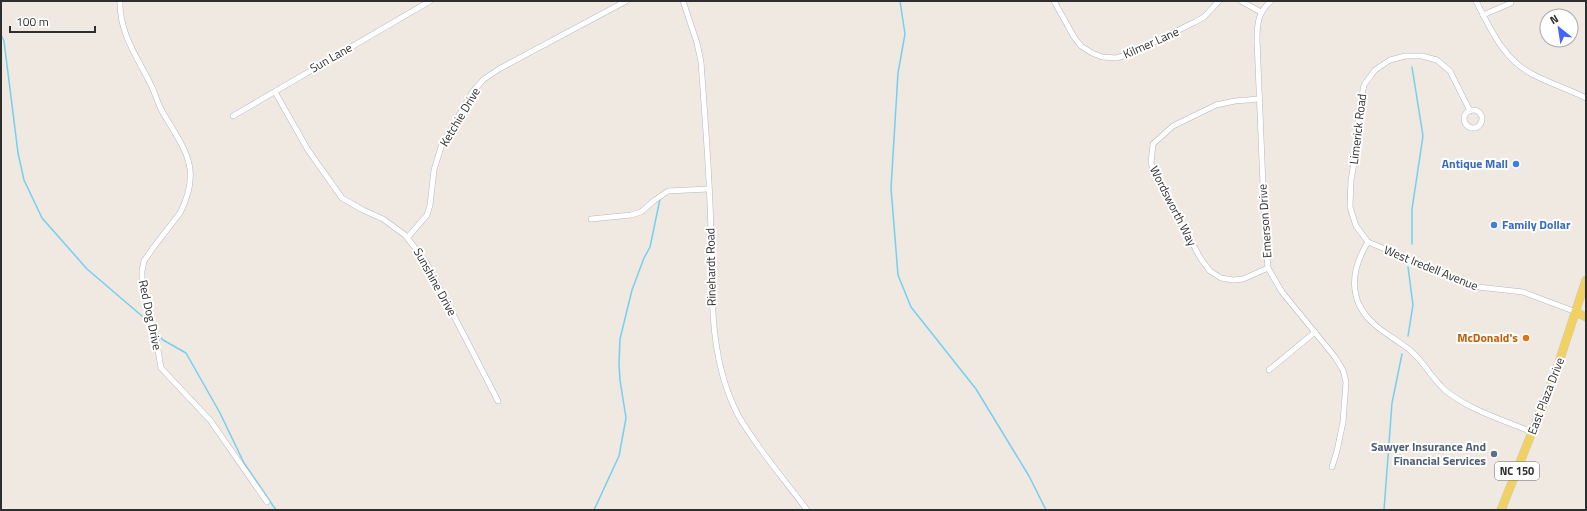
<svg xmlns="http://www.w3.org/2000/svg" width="1587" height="511" viewBox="0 0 1587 511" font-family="'Titillium Web',sans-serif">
  <rect width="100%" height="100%" fill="#efe9e1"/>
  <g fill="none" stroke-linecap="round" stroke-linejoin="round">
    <g stroke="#75cff0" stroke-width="1.5">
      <polyline points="900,1 905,34 898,73 891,188 898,275 911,307 976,389 1029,476 1046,510"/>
      <polyline points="1,35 4,41 18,153 24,180 42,218 87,269 142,316 151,327"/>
      <polyline points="1412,244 1412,209 1423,136 1412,67"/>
      <polyline points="157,334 163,340 186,353 220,413 244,463 276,510"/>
      <polyline points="1408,336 1413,305 1408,267"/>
      <polyline points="594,510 619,456 626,418 620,380 619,364 620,339 632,290 644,258 650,247 660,199"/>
      <polyline points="1384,510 1392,403 1402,354"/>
    </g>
    <g stroke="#b4b7c1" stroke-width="6">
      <g id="minor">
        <path d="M120 1C119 32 137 57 150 83 155 92 157 102 162 111 184 149 203 168 180 213L153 248 144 261 142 271V284L156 338 161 368 210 420 267 502"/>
        <path d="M683 1 697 43 701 62C705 119 710 177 711 234 712 295 709 359 738 415 756 447 785 480 807 510"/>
        <polyline points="1054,1 1074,37 1081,46 1092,53 1102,57 1116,58 1130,54 1195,22 1204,17 1219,1"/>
        <polyline points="1241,1 1261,12"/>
        <path d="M1271 1C1258 12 1257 24 1257 40L1265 234 1268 268 1282 292 1335 357 1343 370 1346 382 1343 422 1337 451 1332 467"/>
        <path d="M1476 1C1490 28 1503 59 1532 74 1549 83 1568 89 1586 98"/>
        <polyline points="1483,15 1511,3"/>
        <polyline points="275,92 308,150 342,198 363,210 383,219 405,235 426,262 498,401"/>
        <polyline points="1259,99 1235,101 1216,105 1173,126 1153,144 1151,163 1161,187 1201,259 1210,271 1221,278 1233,280 1243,279 1268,268"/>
        <circle cx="1473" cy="119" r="9"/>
        <polyline points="1470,111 1450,71 1437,60 1422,56 1405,56 1390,60 1375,70 1364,85 1359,111 1356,151 1351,180 1350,207 1356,226 1368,242 1478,287 1523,292 1576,312"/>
        <polyline points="233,116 430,1"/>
        <polyline points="591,219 631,215 641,212 655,200 668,191 708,189"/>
        <polyline points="408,237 427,215 430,205 434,170 441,147 473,91 484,79 499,69 626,1"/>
        <path d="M1368 242C1351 269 1347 300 1374 324 1385 334 1399 341 1411 351 1424 362 1432 379 1445 390 1469 410 1503 420 1532 432"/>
        <polyline points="1269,370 1315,332"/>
      </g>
    </g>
    <g stroke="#c9c9c9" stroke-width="9">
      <g id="primary">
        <polyline points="1576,312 1586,317"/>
        <polyline points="1501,510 1554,377 1586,280"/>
      </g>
    </g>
    <use href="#minor" stroke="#fff" stroke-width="5"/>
    <use href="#primary" stroke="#f2d163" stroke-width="8"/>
  </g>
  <g fill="#3f7fe0" stroke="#fff" stroke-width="1.5">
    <circle cx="1516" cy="164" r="4"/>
    <circle cx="1494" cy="225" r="4"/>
  </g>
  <circle fill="#e8710a" stroke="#fff" stroke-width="1.5" cx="1526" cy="338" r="4"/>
  <circle fill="#5c6f8a" stroke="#fff" stroke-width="1.5" cx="1494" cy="454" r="4"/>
  <g text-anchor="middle" stroke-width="4" stroke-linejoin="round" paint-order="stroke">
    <rect fill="#fff" stroke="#6d6d6d" stroke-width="1" x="1495" y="462" width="44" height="18" rx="3"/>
    <g font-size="11" font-weight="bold" fill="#2e2e2e">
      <text x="1517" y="475">NC 150</text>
    </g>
    <g font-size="12" fill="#2e2e2e" stroke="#fff">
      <text transform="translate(1151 43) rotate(-24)" y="4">Kilmer Lane</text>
      <text transform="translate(331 58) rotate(-30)" y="4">Sun Lane</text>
      <text transform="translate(460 117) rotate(-59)" y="4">Ketchie Drive</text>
      <text transform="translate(1358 129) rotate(-83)" y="4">Limerick Road</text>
      <text transform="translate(1173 206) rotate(63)" y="4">Wordsworth Way</text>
      <text transform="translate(1265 221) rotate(-94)" y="4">Emerson Drive</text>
      <text transform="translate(711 267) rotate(-91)" y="4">Rinehardt Road</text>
      <text transform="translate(1431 268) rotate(22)" y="4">West Iredell Avenue</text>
      <text transform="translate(435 282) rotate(61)" y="4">Sunshine Drive</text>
      <text transform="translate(150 315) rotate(78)" y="4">Red Dog Drive</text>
      <text transform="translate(1546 396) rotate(-69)" y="4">East Plaza Drive</text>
    </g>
    <g font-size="12" font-weight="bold" fill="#366cbe" stroke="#fff" text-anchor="end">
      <text x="1508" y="168">Antique Mall</text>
      <text x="1502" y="229" text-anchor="start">Family Dollar</text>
    </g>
    <g font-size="12" font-weight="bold" fill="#c56008" stroke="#fff" text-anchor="end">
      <text x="1518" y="342">McDonald's</text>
    </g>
    <g font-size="12" font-weight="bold" fill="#4e5e75" stroke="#fff" text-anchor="end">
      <text x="1486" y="451">Sawyer Insurance And<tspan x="1486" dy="14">Financial Services</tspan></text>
    </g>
  </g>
  <rect width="1587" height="511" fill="none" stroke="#2e2e2e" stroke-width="4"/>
  <g transform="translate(1559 28) rotate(330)"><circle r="19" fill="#ffffff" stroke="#ababab"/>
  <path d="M0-3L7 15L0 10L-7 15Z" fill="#4264fb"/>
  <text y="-6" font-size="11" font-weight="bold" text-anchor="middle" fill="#2e2e2e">N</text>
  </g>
  <path d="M10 26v6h85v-6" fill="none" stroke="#2e2e2e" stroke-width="2"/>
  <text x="16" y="26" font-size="12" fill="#2e2e2e" stroke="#ffffff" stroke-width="3" paint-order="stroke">100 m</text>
</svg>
